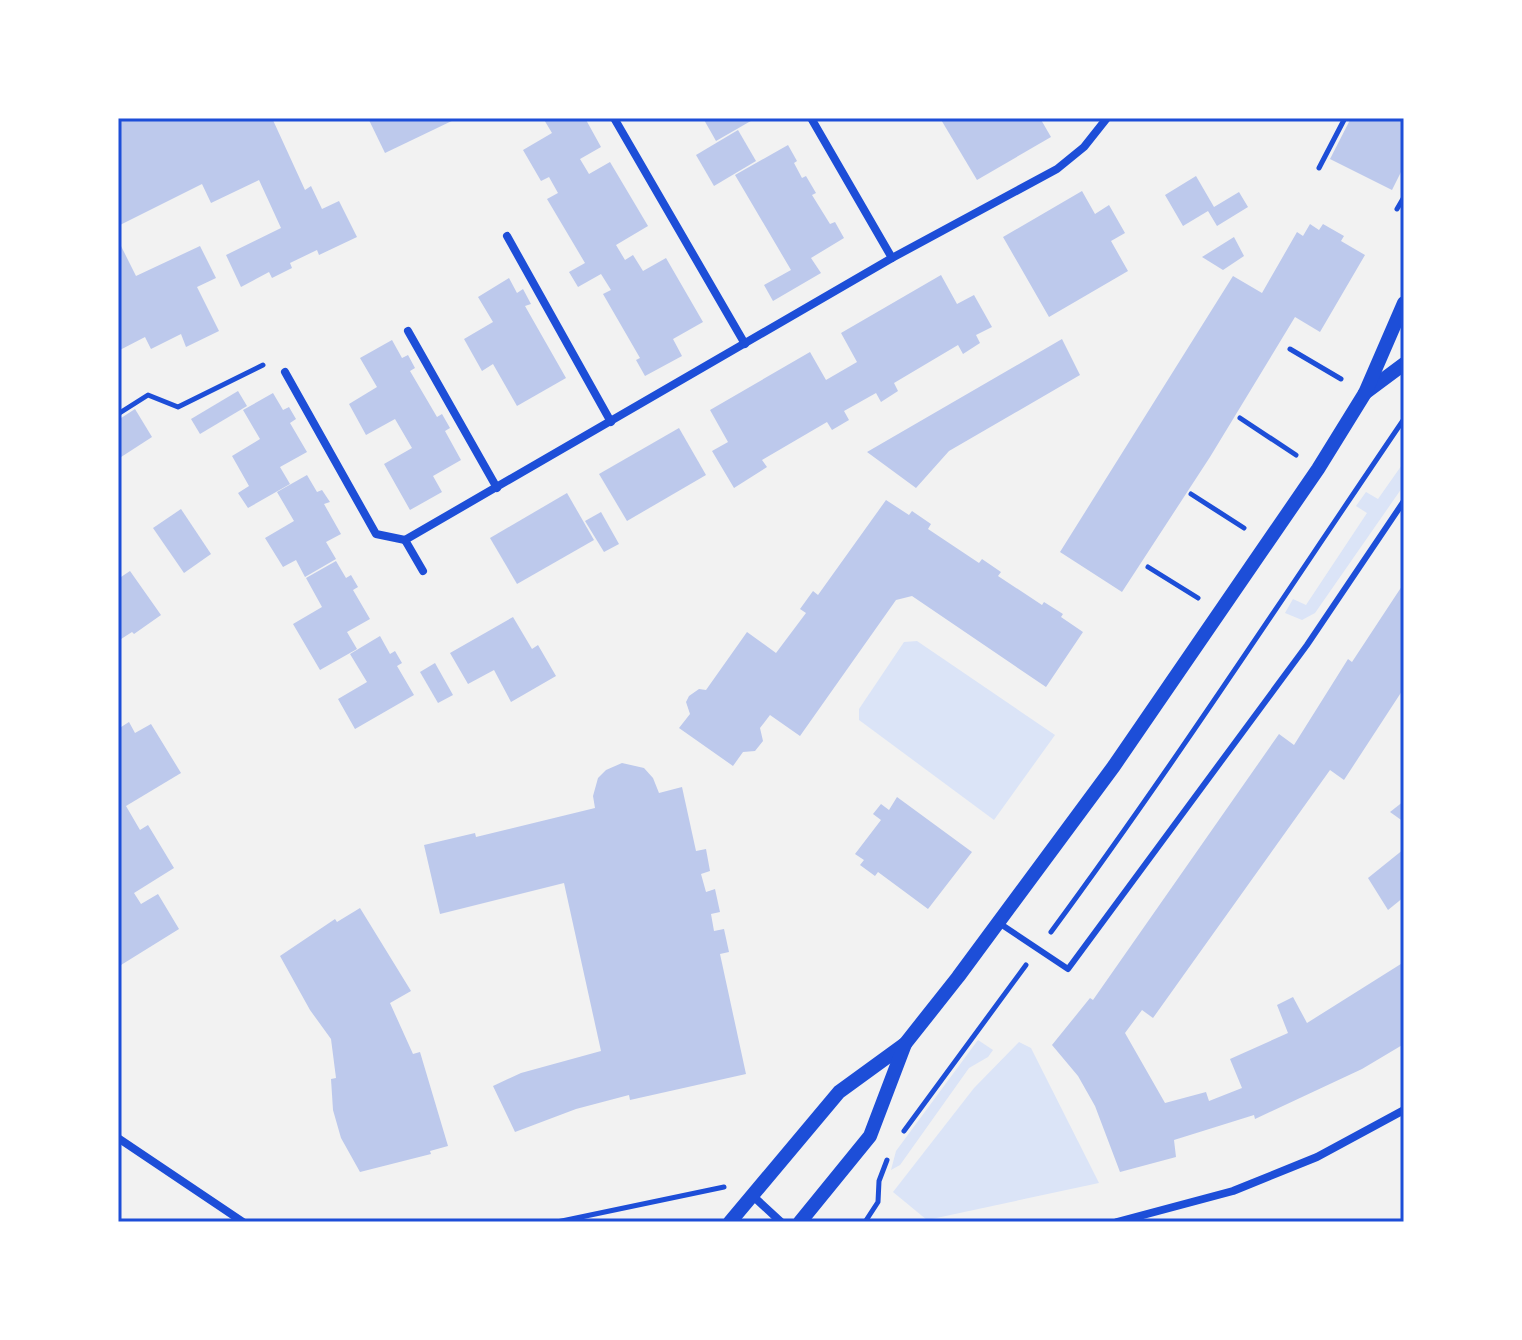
<svg xmlns="http://www.w3.org/2000/svg" width="1522" height="1340" viewBox="0 0 1522 1340" font-family="Signika,sans-serif">
  <rect width="100%" height="100%" fill="#f2f2f2"/>
  <g fill="#dbe4f7">
    <polygon points="1404,462 1404,485 1315,613 1302,620 1285,613 1293,599 1306,605 1367,513 1356,506 1366,492 1378,499"/>
    <polygon points="917,641 1055,735 994,820 859,720 859,709 904,642"/>
    <polygon points="978,1040 993,1050 988,1057 969,1068 900,1165 891,1170 896,1151"/>
    <polygon points="1019,1042 1031,1048 1099,1183 927,1220 893,1192 974,1088"/>
  </g>
  <g fill="#bdc9ec">
    <polygon points="118,118 272,118 305,190 311,186 322,209 339,201 357,237 319,255 317,250 290,263 292,268 272,278 269,272 241,287 226,255 281,228 259,180 211,203 202,184 118,226"/>
    <polygon points="368,118 458,118 385,153"/>
    <polygon points="543,118 585,118 601,147 580,159 589,174 610,162 648,226 616,245 625,260 633,255 643,271 666,258 703,322 673,339 682,356 645,376 636,360 640,358 603,294 611,290 601,274 578,287 569,272 585,263 547,199 558,193 549,177 541,181 523,150 552,133"/>
    <polygon points="703,118 756,118 716,141"/>
    <polygon points="940,118 1040,118 1051,137 977,180"/>
    <polygon points="1351,118 1404,118 1404,166 1392,190 1330,159"/>
    <polygon points="738,130 756,161 714,186 696,155"/>
    <polygon points="788,145 797,161 794,163 802,178 806,176 816,193 812,195 830,224 835,222 844,238 811,258 821,273 773,301 764,285 791,270 735,175"/>
    <polygon points="1196,176 1214,207 1239,192 1248,207 1217,226 1208,211 1183,226 1165,195"/>
    <polygon points="1082,191 1095,214 1109,205 1125,233 1111,241 1128,271 1049,317 1003,237"/>
    <polygon points="1310,224 1319,230 1323,224 1344,236 1341,241 1365,255 1320,332 1295,317 1210,457 1122,592 1060,552 1233,276 1262,293 1297,232 1303,236"/>
    <polygon points="1234,237 1244,256 1223,270 1202,257"/>
    <polygon points="118,240 136,276 200,246 216,278 197,287 219,331 186,347 181,334 151,349 145,337 118,351"/>
    <polygon points="941,275 957,304 974,295 992,327 976,335 980,343 963,354 958,345 894,383 898,391 881,402 876,393 844,411 849,420 832,430 827,422 762,460 767,467 734,488 712,451 728,442 710,410 810,352 826,380 857,362 841,333"/>
    <polygon points="509,278 517,293 523,289 531,304 525,306 566,378 517,406 493,364 482,371 464,339 493,322 478,297"/>
    <polygon points="1062,339 1080,375 949,451 916,488 867,452"/>
    <polygon points="392,340 402,358 408,355 415,368 410,371 437,417 442,414 450,428 445,431 461,460 433,476 442,492 410,510 384,464 412,448 395,419 366,435 349,404 377,387 360,358"/>
    <polygon points="238,391 247,406 200,434 191,419"/>
    <polygon points="273,393 283,410 289,407 296,419 290,423 307,452 280,467 290,484 248,508 238,493 249,486 232,456 260,439 243,410"/>
    <polygon points="135,409 152,437 118,459 118,420"/>
    <polygon points="679,428 706,475 627,521 599,474"/>
    <polygon points="307,475 317,492 322,490 330,502 324,504 341,534 326,542 336,559 305,577 296,560 283,567 265,538 294,521 277,492"/>
    <polygon points="567,493 594,540 517,584 490,538"/>
    <polygon points="886,500 909,515 912,511 931,524 928,529 979,563 982,559 1001,572 998,576 1042,605 1044,602 1063,614 1061,617 1083,632 1046,687 912,596 896,600 800,736 770,715 760,728 763,741 755,751 743,752 733,766 679,728 690,714 686,702 689,696 699,689 706,690 747,632 776,653 806,613 800,609 813,591 818,595"/>
    <polygon points="181,509 211,554 184,573 153,528"/>
    <polygon points="601,512 619,544 604,552 585,521"/>
    <polygon points="336,561 346,578 351,575 358,587 353,590 370,619 347,632 357,649 320,670 293,624 322,607 306,578"/>
    <polygon points="130,571 161,615 134,634 132,632 118,641 118,579"/>
    <polygon points="1404,583 1404,688 1344,780 1330,770 1153,1018 1142,1010 1125,1033 1165,1103 1206,1092 1209,1101 1242,1088 1230,1059 1288,1033 1277,1005 1293,997 1307,1023 1404,962 1404,1044 1362,1069 1255,1119 1254,1115 1174,1140 1176,1157 1120,1172 1095,1106 1078,1076 1052,1045 1090,998 1093,1000 1279,734 1294,745 1348,659 1352,662"/>
    <polygon points="513,617 532,649 538,645 556,676 511,702 494,670 468,684 450,653"/>
    <polygon points="380,636 390,654 395,651 402,663 397,666 414,695 355,729 338,699 367,682 350,654"/>
    <polygon points="435,663 453,695 438,703 420,672"/>
    <polygon points="129,722 135,733 151,724 181,773 126,806 140,830 148,825 174,868 134,893 141,904 158,894 179,929 121,965 118,960 118,729"/>
    <polygon points="622,763 644,768 653,778 659,793 682,787 696,851 706,849 710,871 701,874 706,892 715,889 720,912 711,914 714,931 724,929 729,952 720,954 746,1074 630,1100 629,1095 576,1109 515,1132 493,1086 521,1073 601,1051 564,883 440,914 424,845 475,833 476,837 595,808 593,796 598,778 606,770"/>
    <polygon points="897,797 972,852 928,909 878,872 875,876 860,865 864,860 855,854 881,820 873,814 881,804 889,810"/>
    <polygon points="1404,801 1404,822 1390,812"/>
    <polygon points="1404,849 1404,897 1388,910 1368,878"/>
    <polygon points="360,908 411,991 390,1003 413,1054 420,1052 448,1146 430,1151 431,1154 360,1172 341,1138 333,1110 331,1079 336,1078 331,1039 310,1010 280,956 335,919 337,922"/>
  </g>
  <g fill="none" stroke-linecap="round" stroke-linejoin="round">
    <g stroke="#1d4ed8" stroke-width="5">
      <polyline points="1319,168 1345,118"/>
      <polyline points="1397,209 1404,197"/>
      <polyline points="1290,349 1341,379"/>
      <polyline points="118,414 148,395 178,407 263,365"/>
      <polyline points="1240,418 1296,455"/>
      <polyline points="1191,494 1244,528"/>
      <polyline points="1148,567 1198,598"/>
      <path d="M1051 932C1174 765 1287 591 1404 419"/>
      <polyline points="904,1131 1026,965"/>
      <polyline points="557,1222 724,1187"/>
      <polyline points="865,1222 878,1202 879,1181 887,1160"/>
    </g>
    <polyline stroke="#1d4ed8" stroke-width="6" points="999,923 1068,969 1307,645 1404,501"/>
    <g stroke="#1d4ed8" stroke-width="8">
      <polyline points="614,118 745,344"/>
      <polyline points="811,118 892,258"/>
      <polyline points="507,236 611,422"/>
      <polyline points="408,331 497,488"/>
      <polyline points="285,372 376,534 405,540"/>
      <polyline points="423,571 405,540 892,258 1057,169 1084,147 1107,118"/>
      <polyline points="118,1138 243,1222"/>
      <polyline points="753,1196 781,1222"/>
      <polyline points="1117,1222 1233,1191 1317,1157 1404,1110"/>
    </g>
    <g stroke="#1d4ed8" stroke-width="14">
      <polyline points="1365,393 1404,364"/>
      <polyline points="730,1222 839,1092 905,1044 958,977 1114,766 1318,469 1365,393 1404,303"/>
      <polyline points="800,1222 870,1136 905,1044"/>
    </g>
  </g>
  <rect width="1522" height="1340" fill="none" stroke="#ffffff" stroke-width="240"/>
  <rect x="120" y="120" width="1282" height="1100" fill="none" stroke="#1d4ed8" stroke-width="3"/>
</svg>
